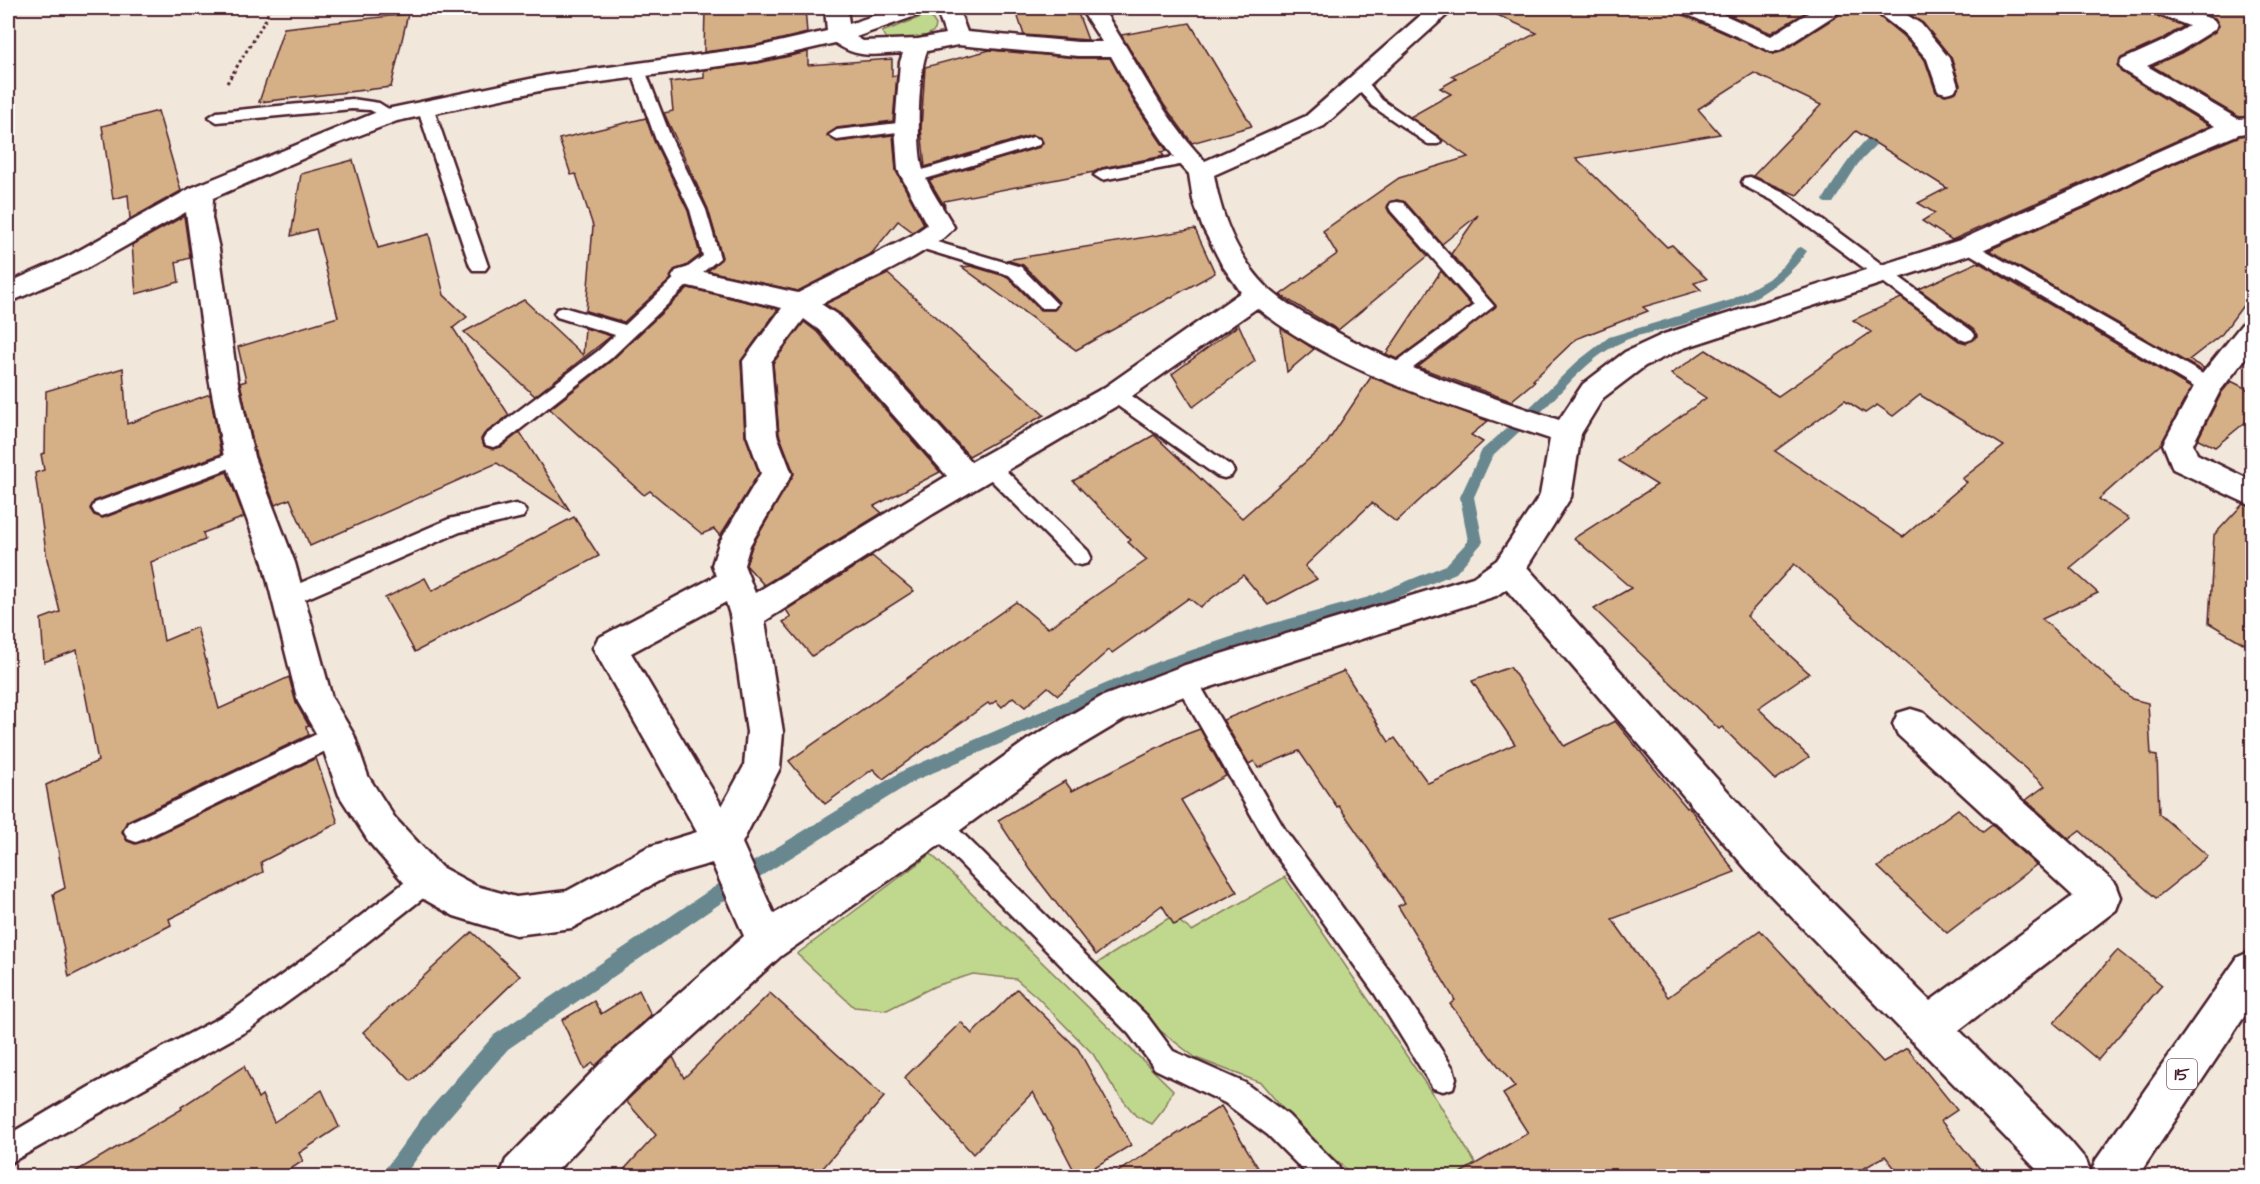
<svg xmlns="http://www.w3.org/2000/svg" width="2260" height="1184" viewBox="0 0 2260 1184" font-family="'Architects Daughter',sans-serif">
  <rect width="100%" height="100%" fill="#f2e7db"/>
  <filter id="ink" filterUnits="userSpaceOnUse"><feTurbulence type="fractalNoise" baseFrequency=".0167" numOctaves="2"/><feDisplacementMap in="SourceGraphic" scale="12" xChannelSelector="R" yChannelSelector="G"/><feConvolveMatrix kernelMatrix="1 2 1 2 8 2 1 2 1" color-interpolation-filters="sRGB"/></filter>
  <g filter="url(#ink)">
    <g fill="#c0d88e" stroke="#857c5c" stroke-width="1.5">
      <polygon points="929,14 936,25 935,30 926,36 888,42 882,32"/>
      <polygon points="931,854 1173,1090 1164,1109 1152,1124 1136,1116 1115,1090 1093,1054 1037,997 1016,979 973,974 935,986 887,1010 854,1007 797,954"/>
      <polygon points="1285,877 1438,1102 1483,1176 1354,1176 1301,1130 1261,1083 1196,1058 1145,1019 1096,964 1172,916 1192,931"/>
    </g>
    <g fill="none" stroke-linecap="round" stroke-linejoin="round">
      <g fill="#67878f" fill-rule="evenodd">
        <path d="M1886 126 1890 127V131L1858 164 1833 203H1825L1823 200C1836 179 1862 134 1886 126Z"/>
        <path d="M1801 247 1807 251C1774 300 1720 314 1666 329 1651 333 1635 335 1622 342 1589 357 1564 390 1539 414H1529L1527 411 1529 408 1578 361 1609 337 1731 300 1768 279 1784 265 1797 248Z"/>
        <polygon points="1513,426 1520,431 1492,457 1474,497 1483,542 1456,573 1377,606 1267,637 1170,671 916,780 753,881 508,1049 437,1131 404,1176 382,1176 385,1169 423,1117 494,1035 741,869 904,770 1159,661 1267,625 1369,597 1446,565 1468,541 1460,497 1482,450 1508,427"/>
      </g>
    </g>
    <g fill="#d5af86" stroke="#4a1f2b" stroke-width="1.5" fill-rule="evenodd">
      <polygon points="705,8 805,8 807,33 757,45 704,52"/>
      <polygon points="1073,8 1076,8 1088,40 1024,35 1017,14"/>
      <polygon points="1482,8 1679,8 1683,15 1773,54 1781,52 1839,15 1843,8 1869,8 1903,36 1925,60 1936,92 1945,95 1956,92 1960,85 1951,57 1923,23 1899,8 2150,8 2154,15 2184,26 2163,39 2121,58 2117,66 2121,72 2210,126 1952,240 1922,221 1935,213 1918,203 1947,188 1856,131 1797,195 1753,176 1821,105 1754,73 1698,109 1720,134 1576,158 1667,247 1672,245 1707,279 1694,283 1701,290 1643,307 1648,311 1576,339 1533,380 1535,381 1511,401 1418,367 1496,306 1451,254 1478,215 1442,244 1405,202 1397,200 1389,202 1387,208 1389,212 1428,256 1338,330 1280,295 1337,254 1323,231 1399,178 1468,157 1410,117 1451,94 1440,88 1456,79 1451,76 1537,33"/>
      <polygon points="1713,8 1813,8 1771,33"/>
      <polygon points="2186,8 2253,8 2253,116 2239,117 2152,66 2181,53 2215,32 2219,26 2215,18"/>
      <polygon points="408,14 391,87 259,102 284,28"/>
      <polygon points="1190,23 1252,126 1192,143 1164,105 1121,35"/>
      <polygon points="990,50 1078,58 1110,58 1134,102 1167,151 1161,152 1164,156 1102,168 1094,172 944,201 945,207 929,180 1040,147 1043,143 1041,138 1032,135 925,167 921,128 925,67"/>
      <polygon points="808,52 808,65 892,59 892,76 897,75 893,121 837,128 827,136 837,142 893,135 896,171 924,224 913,232 898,221 872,253 798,291 708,271 722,257 708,209 664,113 673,111 670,82 704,78 704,70 758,63"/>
      <polygon points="158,111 181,191 130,219 128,195 113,199 102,126"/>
      <polygon points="646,118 654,141 688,211 700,255 686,266 674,270 671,279 624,322 586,311 593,226 576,174 571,175 559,139"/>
      <polygon points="2253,134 2253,292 2222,334 2189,360 2204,368 2202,371 1989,250 2089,206 2157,171 2240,136"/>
      <polygon points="353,160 378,248 429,234 444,295 467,317 453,328 509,415 484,434 481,439 484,446 492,449 501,447 520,432 570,511 497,463 310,546 290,499 275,505 256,456 240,383 246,381 238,347 338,317 316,229 291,236 301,174"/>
      <polygon points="184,216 190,258 176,262 179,282 136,294 132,245"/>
      <polygon points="1195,229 1215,273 1076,350 962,267 971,266 1008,277 1040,310 1054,310 1059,302 1023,265 1006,260"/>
      <path d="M1978 262 2191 388 2161 444 2099 499 2129 519 2070 568 2098 593 2042 619 2132 699 2148 703 2151 755 2157 756 2159 814 2208 856 2156 898 2080 831 2069 839 2026 800 2045 786 1794 564 1747 616 1809 673 1758 708 1809 757 1775 780 1722 727 1719 729 1594 609 1631 588 1574 538 1657 485 1618 461 1706 398 1671 374 1706 350 1778 396 1871 332 1853 320 1901 298 1959 341 1967 343 1977 336 1974 330 1919 289ZM1920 395 2004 446 1962 479 1967 482 1903 537 1775 451 1845 400 1865 413 1877 405 1893 416Z"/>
      <polygon points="1441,271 1471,305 1397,359 1386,354"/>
      <polygon points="888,274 1044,415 969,456 841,314 825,304"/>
      <polygon points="688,288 778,309 741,361 745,435 759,473 720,536 714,529 702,534 650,491 644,495 550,409 611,361"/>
      <polygon points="524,300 583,355 585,328 611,336 535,396 464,332"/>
      <polygon points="804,322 817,332 940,472 874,506 882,513 764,585 746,565 752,546 794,473 779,434 773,363"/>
      <polygon points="1239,325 1255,361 1193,407 1172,374"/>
      <polygon points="1281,328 1314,349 1287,372"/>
      <polygon points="123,368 127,424 210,394 221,454 94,501 90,509 94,515 103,518 227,472 244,517 203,533 205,540 151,562 164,641 197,627 219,709 289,677 296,703 309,726 306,727 309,735 127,821 122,832 127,841 135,844 145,841 316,758 338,823 261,862 263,872 169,919 171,925 69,977 53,894 65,888 46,785 98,761 77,650 44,662 41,619 60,612 47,559 35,473 44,470 41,454 45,453 46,391"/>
      <polygon points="1371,377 1488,421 1471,435 1483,442 1396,522 1372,503 1305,566 1317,579 1268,605 1243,575 1200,607 1189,598 1112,653 1109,650 1058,695 1048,687 1025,707 1013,697 1002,707 996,701 990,705 988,703 883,779 873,769 825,804 789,761 1016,602 1048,628 1147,560 1128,542 1131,540 1073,481 1154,435 1242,518 1327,443"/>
      <polygon points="2231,381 2253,392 2253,416 2215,447 2198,439 2222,392"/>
      <polygon points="2243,504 2253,508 2253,649 2209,623 2214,535"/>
      <polygon points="574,517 599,556 415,652 385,598 425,578 432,591"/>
      <polygon points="872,556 914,591 812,656 783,622 791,617 786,610"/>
      <polygon points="1510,667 1564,746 1615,721 1687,808 1689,807 1735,872 1612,919 1668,997 1760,930 1883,1062 1907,1048 1957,1110 1941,1121 1986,1176 1901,1176 1885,1156 1851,1176 1455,1176 1528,1133 1503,1094 1515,1087 1450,1004 1455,1000 1398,906 1405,903 1339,806 1337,807 1299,751 1258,768 1254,761 1249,764 1223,720 1344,671 1389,742 1395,738 1428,783 1515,744 1472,681"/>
      <polygon points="1200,729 1226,776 1181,800 1237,892 1174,925 1162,905 1096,955 1030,869 998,820 1065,781 1072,791 1176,738"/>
      <polygon points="1958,809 1983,832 1992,825 2036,865 1947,933 1878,867"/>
      <polygon points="472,932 520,976 411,1081 363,1032"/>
      <polygon points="2118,950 2162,985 2098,1060 2054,1023"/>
      <polygon points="1017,989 1078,1049 1131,1145 1080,1176 1077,1176 1033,1092 973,1154 904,1078 961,1022 972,1034"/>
      <polygon points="639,990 651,1015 595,1066 593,1063 584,1069 562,1020 594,1001 601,1014"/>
      <polygon points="770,993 884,1097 816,1176 618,1176 656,1135 626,1101 673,1057 684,1078"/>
      <polygon points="244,1066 258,1098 262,1095 274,1122 322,1090 339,1127 299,1153 303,1161 280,1176 68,1176 182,1109 181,1107"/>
      <polygon points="1221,1106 1263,1176 1111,1176"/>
    </g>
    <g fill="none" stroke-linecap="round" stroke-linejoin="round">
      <g stroke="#4a1f2b" stroke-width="5">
        <g id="service">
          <polygon points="638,66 645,70 672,140 706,210 720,258 692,281 610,359 500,445 493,447 486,445 483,440 486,435 598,351 615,335 557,317 554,313 557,309 563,307 625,325 680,273 703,256 690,210 656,140 631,70"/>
          <polygon points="1359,77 1364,78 1382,100 1438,138 1441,141 1438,144 1428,144 1372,106 1352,81"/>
          <polygon points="352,99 379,103 398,115 390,120 370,110 352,109 217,122 209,117 217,112"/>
          <polygon points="425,102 433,107 488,266 485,270 473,270 470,266 417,107"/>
          <polygon points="907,122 915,127 912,130 837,140 829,135 837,130"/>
          <polygon points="1033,137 1039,139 1041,142 1039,145 915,182 907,177 909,174"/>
          <polygon points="1189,154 1195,156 1197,159 1195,162 1102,180 1094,175 1102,170"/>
          <polygon points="1750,177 1784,192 1972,331 1975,335 1972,339 1966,341 1960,339 1772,200 1744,186 1742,182 1744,178"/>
          <polygon points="1397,202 1403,203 1494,306 1400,378 1394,379 1388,378 1385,373 1388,368 1474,305 1391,211 1389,207 1391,203"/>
          <polygon points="920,237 1021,267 1057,304 1054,308 1042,308 1009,275 914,246 912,242 914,238"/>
          <polygon points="1969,241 2215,381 2217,386 2215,391 2208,393 2201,391 1963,250 1961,246 1963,242"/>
          <polygon points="1115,387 1122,389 1231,466 1234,471 1231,476 1224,478 1217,476 1108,399 1106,394 1108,389"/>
          <polygon points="239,450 246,452 249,457 246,462 102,516 95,513 92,508 95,503"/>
          <polygon points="989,459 996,461 1088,551 1091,557 1088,563 1081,565 1074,563 982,471 979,466 982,461"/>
          <polygon points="516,504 523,507 526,512 523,517 460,532 289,606 282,603 278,597 282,591 449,519"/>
          <polygon points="1185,671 1193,673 1285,830 1393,976 1453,1068 1456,1078 1453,1088 1443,1091 1433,1088 1375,994 1269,846 1174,680 1177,673"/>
          <polygon points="336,725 344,728 347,735 344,742 144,839 136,842 128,839 124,831 128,823"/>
          <polygon points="938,814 946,817 1147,1016 1173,1051 1245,1083 1288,1115 1338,1166 1342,1176 1309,1176 1268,1135 1225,1103 1155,1069 1129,1034 930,833 926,825 930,817"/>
          <polygon points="427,868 436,872 439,880 436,888 333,969 250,1029 8,1164 8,1135 89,1087 232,1011 315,951 418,872"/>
        </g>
      </g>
      <g stroke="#4a1f2b" stroke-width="5">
        <g id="minor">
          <path d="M825 8H847L849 24 896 8H927L924 13 856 37 863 41 918 39 945 34 936 8H958L967 32 1078 42H1102L1080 8H1102C1135 58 1162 117 1205 161L1306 116 1429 8H1452L1449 13 1324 126 1214 175C1221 217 1238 259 1269 289 1284 303 1304 314 1322 324 1397 367 1478 393 1559 420L1583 384 1625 352 1664 334 1960 240 2215 126 2122 70 2119 65 2122 60 2164 41 2189 26 2155 13 2152 8H2181L2214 20 2217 25 2214 30 2180 51 2147 66 2238 119 2252 118V132L2239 134 2156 169 2088 204 1978 252 1684 348 1645 366 1603 398 1581 434 1571 497 1527 567 1783 853 1930 1001 2073 896 1898 735 1893 724 1898 713 1911 709 1924 713 2116 884 2121 897 2116 910 1959 1030 2070 1141 2086 1160 2092 1176H2043L1755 879 1506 589 1496 596 1192 693 1125 719 1053 762 951 837 781 956 635 1089 552 1176H500L506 1160 605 1059 744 936 712 863 670 875 572 928 516 935 454 916 413 893 369 842 339 795 320 740 298 702 263 563 224 457 209 378 186 212 87 268 8 303V283L69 256 191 188 382 110 549 75 757 47 827 31ZM835 43C860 60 875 54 903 53L900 62 895 127 898 170 927 225 911 236 798 293 686 268 676 271 672 277 676 283 782 308 743 361 747 435 761 473 719 543 712 565 716 576 598 638 593 648 697 832 648 847 567 891 516 897 476 886 441 867 395 818 368 776 354 735 332 698 295 563 254 457 237 378 219 249 212 218 213 198 334 145 397 121 549 89 757 61ZM958 45 1078 56H1111L1136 101 1176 160 1189 174 1193 200 1202 226 1222 265 1241 292 1105 387 971 462 839 316 821 304C850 289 939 250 954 227 945 210 928 188 923 170 916 148 918 72 927 51ZM1257 308C1339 374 1452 406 1550 439L1540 495 1497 560 1473 577 1185 665 1101 697 1027 740 925 813 774 914 742 843 780 768 783 732 765 621 933 514 1125 401ZM804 319 819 330 947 476 755 593 744 565 750 545 792 474 777 435 771 362ZM726 602 730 615 747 732 744 766 722 806 631 653Z"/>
          <polygon points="1681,8 1709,8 1771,36 1816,8 1841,8 1838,13 1780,50 1772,52 1684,13"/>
          <polygon points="1871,8 1896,8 1921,24 1949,58 1958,86 1954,91 1946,93 1938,91 1927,59 1905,34"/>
          <polygon points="2252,321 2252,350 2220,391 2193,444 2197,454 2252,481 2252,506 2173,469 2163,444 2198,379 2242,324"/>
        </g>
      </g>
      <g stroke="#4a1f2b" stroke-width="5">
        <polygon id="primary" points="2252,951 2252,1005 2138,1176 2090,1176 2096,1160 2238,957"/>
      </g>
      <g stroke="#4a1f2b" stroke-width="3" stroke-dasharray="3 3" stroke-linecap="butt">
        <polyline points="8,10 16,8"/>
        <polyline points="227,83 266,19 270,8"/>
      </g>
      <use href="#service" fill="#fff" fill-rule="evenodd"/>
      <use href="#minor" fill="#fff" fill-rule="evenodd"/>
      <use href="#primary" fill="#fff" fill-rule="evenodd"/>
    </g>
  </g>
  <g text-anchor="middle" stroke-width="4.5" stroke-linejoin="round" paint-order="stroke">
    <rect fill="#fff" stroke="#80626b" stroke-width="1.5" x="2167" y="1059" width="30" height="30" rx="4.5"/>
    <g font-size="18" font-weight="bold" fill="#4a1f2b">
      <text x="2182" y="1080">15</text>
    </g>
  </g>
  <rect width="2260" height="1184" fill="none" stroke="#fff" stroke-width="30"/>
  <rect x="15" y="15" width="2230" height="1154" fill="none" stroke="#4a1f2b" stroke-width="2" filter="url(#ink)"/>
</svg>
